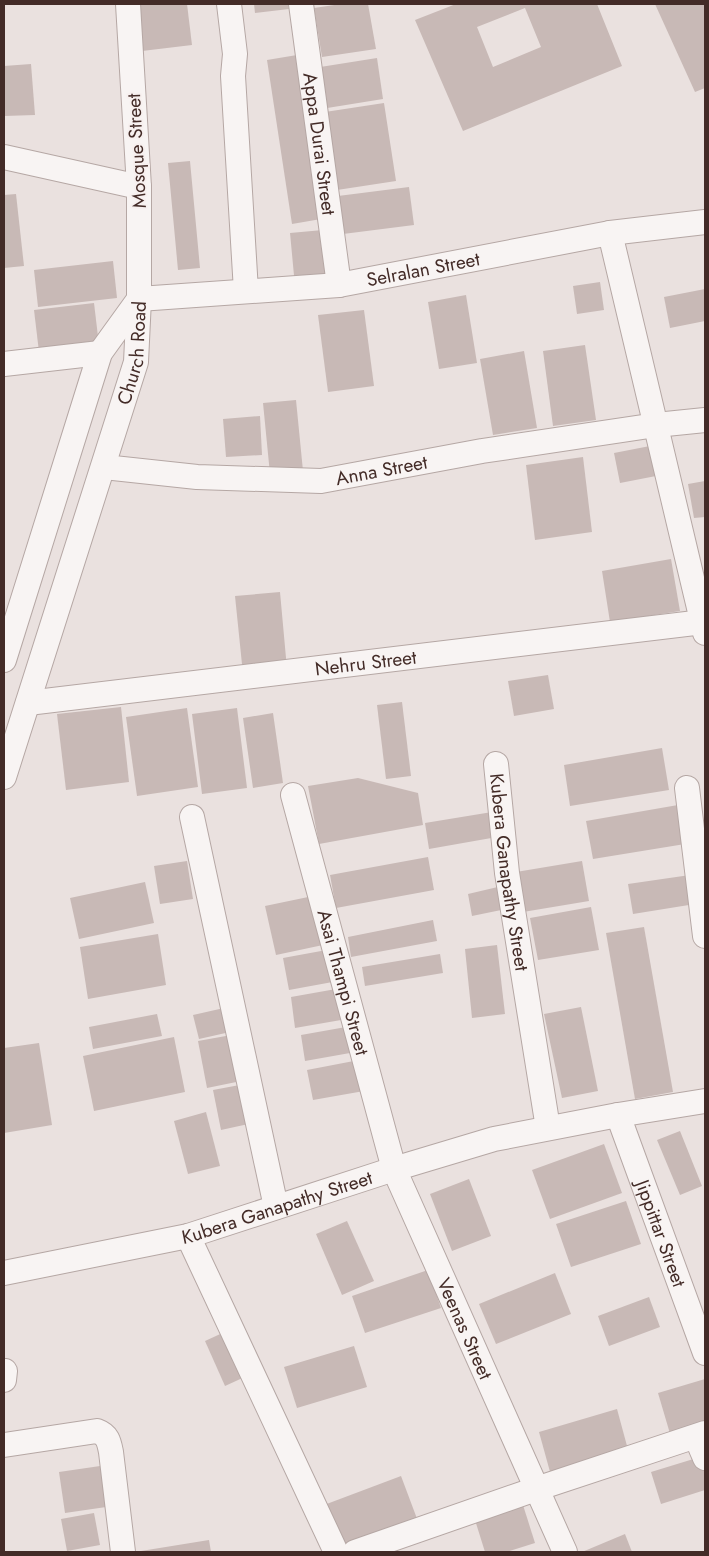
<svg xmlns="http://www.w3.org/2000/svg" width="709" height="1556" viewBox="0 0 709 1556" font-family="Jost,sans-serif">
  <rect width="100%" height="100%" fill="#eae1df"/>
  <g fill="#c8b9b6" fill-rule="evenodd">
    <polygon points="136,4 187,4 192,45 142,51"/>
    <polygon points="254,4 288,4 289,9 255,13"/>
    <polygon points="341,4 368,4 376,49 322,57 314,8"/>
    <path d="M456 4H597L622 66 463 131 415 20ZM525 8 541 47 493 67 477 27Z"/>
    <polygon points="655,4 705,4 705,88 695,92"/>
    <polygon points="297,55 321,219 292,224 267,60"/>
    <polygon points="377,58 383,99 321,109 314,68"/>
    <polygon points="31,64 35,115 4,116 4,66"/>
    <polygon points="384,103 396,181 337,190 325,112"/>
    <polygon points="190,161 200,268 178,270 168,163"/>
    <polygon points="409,187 414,225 343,234 338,196"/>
    <polygon points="16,194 24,266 4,268 4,195"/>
    <polygon points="323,230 328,283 295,286 290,233"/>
    <polygon points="113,261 117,298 38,307 34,270"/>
    <polygon points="600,282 604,310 577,314 573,286"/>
    <polygon points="705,289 705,321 670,328 664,297"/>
    <polygon points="466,295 477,363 439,369 428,302"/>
    <polygon points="94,303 99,345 39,352 34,310"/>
    <polygon points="364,310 374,386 328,392 318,315"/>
    <polygon points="585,345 596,420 553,426 543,351"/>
    <polygon points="524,351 537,428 493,435 480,359"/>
    <polygon points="296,400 303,471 270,474 263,403"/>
    <polygon points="260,416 262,455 226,457 223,419"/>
    <polygon points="650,446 656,476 620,483 614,453"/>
    <polygon points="583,457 592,532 535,540 526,465"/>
    <polygon points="705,481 705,517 694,518 688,484"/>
    <polygon points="671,559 680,611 610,622 602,571"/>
    <polygon points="280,592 287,669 243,674 235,596"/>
    <polygon points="548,675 554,709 514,716 508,681"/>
    <polygon points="402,702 411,776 386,779 377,705"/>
    <polygon points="121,707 129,782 66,790 57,714"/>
    <polygon points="187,708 198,787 137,796 126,717"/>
    <polygon points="237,708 247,788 202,794 192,714"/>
    <polygon points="273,713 283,783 253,788 243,718"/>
    <polygon points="662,748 669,790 570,806 564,765"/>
    <polygon points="358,778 418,793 423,825 319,844 308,786"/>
    <polygon points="678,805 685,844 593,859 586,821"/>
    <polygon points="492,812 497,837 429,849 425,823"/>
    <polygon points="428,857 434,890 336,908 330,875"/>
    <polygon points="187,861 193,899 160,904 154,866"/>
    <polygon points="582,861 589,901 523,912 516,872"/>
    <polygon points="690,875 695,904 633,914 628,884"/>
    <polygon points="145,882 154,923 79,939 70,898"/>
    <polygon points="502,886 506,909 472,916 468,894"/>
    <polygon points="313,896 323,945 276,955 265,906"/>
    <polygon points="591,907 599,950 538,960 530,918"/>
    <polygon points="433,920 437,941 351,957 348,937"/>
    <polygon points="644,927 673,1092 635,1099 606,933"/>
    <polygon points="158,934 166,985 88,999 80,947"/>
    <polygon points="497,945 505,1014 472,1018 465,949"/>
    <polygon points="332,949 338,981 289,990 283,958"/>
    <polygon points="440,954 443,973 365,986 362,967"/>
    <polygon points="336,989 341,1020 295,1028 291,997"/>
    <polygon points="581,1007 598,1091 562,1098 544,1014"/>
    <polygon points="224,1008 230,1032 199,1039 193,1015"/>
    <polygon points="157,1014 162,1036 93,1049 89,1027"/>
    <polygon points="346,1027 350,1053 305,1061 301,1035"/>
    <polygon points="237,1034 246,1080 207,1088 198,1041"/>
    <polygon points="174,1037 185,1092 94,1111 83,1056"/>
    <polygon points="39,1043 52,1125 4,1133 4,1048"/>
    <polygon points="359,1060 364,1091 313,1100 307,1070"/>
    <polygon points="245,1084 253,1123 221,1130 213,1090"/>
    <polygon points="206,1112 220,1166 188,1174 174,1121"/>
    <polygon points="680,1131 702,1186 680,1195 657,1140"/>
    <polygon points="604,1144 622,1193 550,1219 532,1170"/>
    <polygon points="469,1179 491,1236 452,1251 430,1194"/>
    <polygon points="626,1201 641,1244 571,1267 556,1224"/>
    <polygon points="347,1221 374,1281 342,1295 316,1234"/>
    <polygon points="428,1270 441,1308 365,1333 352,1296"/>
    <polygon points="555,1273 571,1314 496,1344 479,1304"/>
    <polygon points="649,1297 660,1327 609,1346 598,1316"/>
    <polygon points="229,1330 249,1375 225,1386 205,1341"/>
    <polygon points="354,1346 367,1387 297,1408 284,1367"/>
    <polygon points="705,1379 705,1427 671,1437 658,1393"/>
    <polygon points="617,1409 630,1457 552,1479 539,1432"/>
    <polygon points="700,1457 705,1474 705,1490 661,1504 651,1472"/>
    <polygon points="107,1465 113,1506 65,1513 59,1472"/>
    <polygon points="401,1476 419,1524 344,1552 324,1505"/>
    <polygon points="523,1505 535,1543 506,1552 485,1552 475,1520"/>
    <polygon points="94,1513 100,1545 67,1551 61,1519"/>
    <polygon points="625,1534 632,1552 582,1552"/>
    <polygon points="209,1540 211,1552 141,1552 141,1551"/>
  </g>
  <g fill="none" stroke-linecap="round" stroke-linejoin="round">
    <g stroke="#b5a7a4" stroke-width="26">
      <g id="minor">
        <polyline points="229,4 235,54 233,76 246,291"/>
        <path id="s1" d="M301 4 339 285"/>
        <polyline points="4,157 139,187"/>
        <polyline points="610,233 705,633"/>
        <path id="s2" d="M139 299 339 285 610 233 705 222"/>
        <polyline points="4,364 100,353"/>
        <path id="s3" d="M104 467 197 477 321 481 482 451 656 425 705 420"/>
        <polyline points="4,660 100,353 139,299"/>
        <path id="s4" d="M28 703 703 622"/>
        <path id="s5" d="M496 764 507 873 548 1128"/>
        <path id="s6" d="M4 777 136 362 139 299V187L128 4"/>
        <polyline points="687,788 705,936"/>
        <path id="s7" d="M293 795 394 1169 565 1552"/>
        <polyline points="192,817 276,1207"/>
        <path id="s8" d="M618 1115 705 1353"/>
        <polyline points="188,1236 336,1552"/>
        <path id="s9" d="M4 1273 188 1236 394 1169 494 1139 618 1115 705 1101"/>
        <polyline points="4,1380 5,1371"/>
        <polyline points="696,1437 705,1458"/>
        <path d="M4 1445 97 1431C108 1435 109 1442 111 1452L123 1552"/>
        <polyline points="355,1552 536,1489 705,1433"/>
      </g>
    </g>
    <use href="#minor" stroke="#f8f4f3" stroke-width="24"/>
  </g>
  <g text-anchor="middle" stroke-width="4" stroke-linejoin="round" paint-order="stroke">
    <g font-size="19" fill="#432b27" stroke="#f7f0ef">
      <text dy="7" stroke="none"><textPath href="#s1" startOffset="141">Appa Durai Street</textPath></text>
      <text transform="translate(136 151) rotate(-93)" y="7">Mosque Street</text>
      <text dy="7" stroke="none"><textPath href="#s2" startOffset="286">Selralan Street</textPath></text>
      <text dy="7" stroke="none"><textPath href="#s6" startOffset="444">Church Road</textPath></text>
      <text dy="7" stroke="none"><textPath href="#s3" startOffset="279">Anna Street</textPath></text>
      <text dy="7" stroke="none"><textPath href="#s4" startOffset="340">Nehru Street</textPath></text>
      <text dy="7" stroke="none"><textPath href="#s5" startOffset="109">Kubera Ganapathy Street</textPath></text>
      <text dy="7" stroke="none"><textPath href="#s7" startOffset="194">Asai Thampi Street</textPath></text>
      <text dy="7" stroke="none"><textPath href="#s9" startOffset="281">Kubera Ganapathy Street</textPath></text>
      <text dy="7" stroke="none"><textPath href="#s8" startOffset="126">Jippittar Street</textPath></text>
      <text dy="7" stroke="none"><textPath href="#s7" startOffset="562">Veenas Street</textPath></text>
    </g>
  </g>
  <rect width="709" height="1556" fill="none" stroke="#432b27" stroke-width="10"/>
</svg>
